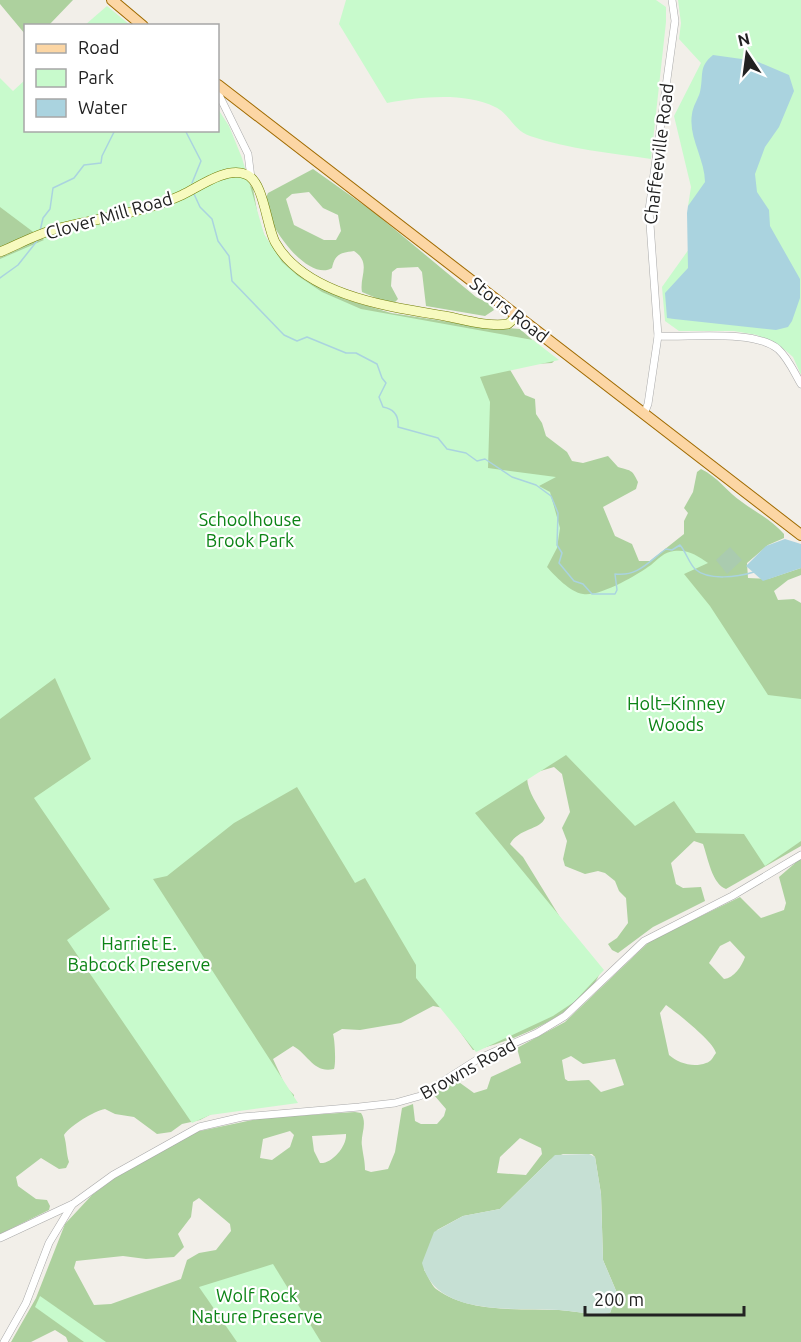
<svg xmlns="http://www.w3.org/2000/svg" width="801" height="1342" viewBox="0 0 801 1342" font-family="Ubuntu,sans-serif">
  <rect width="100%" height="100%" fill="#f2efe9"/>
  <g fill="#add19e" fill-rule="evenodd">
    <polygon points="0,0 73,0 49,25 26,26 25,34 0,4"/>
    <path d="M0 124 246 181 253 188 258 217 265 238 279 255 308 278 344 299 391 313 469 325 520 329 555 360 552 363 516 365 509 368 525 395 535 399 536 414 542 423 546 436 567 452 572 461 583 463 608 456 618 467C631 471 632 469 638 482L636 489 603 507 615 536 632 544 639 561H650L684 534V521L688 513 684 508 693 492 697 472 701 469C718 477 727 492 742 502 757 513 772 520 784 534V538L768 545 747 563 748 578 768 579 801 568V575L788 580 774 591 778 600 794 599 801 603V846L726 889C712 884 708 858 703 844L694 841 671 863 676 884 683 888 701 887 705 901 653 927 618 953 612 950 608 944 617 938 628 923 626 898 619 891 615 881 605 873 598 871 585 874 565 866 563 859 567 841 562 828 570 812 562 774 554 767 537 772 527 778C528 793 538 805 545 818 540 830 519 828 510 844L523 857 566 927 600 972C587 1011 511 1043 473 1050L443 1008 433 1006 401 1023 360 1030 342 1029 333 1034C335 1040 336 1064 334 1069 314 1074 308 1054 293 1046L273 1059 286 1087 294 1095V1102L219 1110 200 1120 182 1124 171 1132 157 1134 134 1117 115 1114 105 1109C94 1111 71 1125 64 1135 67 1146 66 1153 69 1162L66 1168 59 1169 41 1158 16 1177 18 1186 36 1199 47 1200 50 1206 49 1210 0 1234Z"/>
    <path d="M313 169 375 213 476 297 490 304 494 310 485 316 426 306 422 272 418 267 397 268 392 272 391 286 398 299 395 302 381 300 362 292C359 277 372 263 354 251 340 253 335 254 332 268 307 284 256 214 268 193ZM309 192 323 208 338 215 341 231 336 240H324L294 225 286 199 292 194Z"/>
    <path d="M801 858V1342H68L66 1337 55 1330 31 1342H11L36 1298 65 1224 92 1195 116 1177 195 1132 262 1118 355 1112 361 1113C368 1124 360 1135 362 1146 363 1155 365 1161 365 1170L371 1172 388 1169 395 1152 402 1108 413 1104 415 1121 421 1124H437L444 1116 446 1109 434 1095 436 1092 456 1080 474 1093 487 1089 491 1077 521 1063 517 1048 565 1022 650 941 740 897 761 918 784 910 786 903 779 877ZM730 941 745 957C742 966 734 978 724 979L709 963 720 946ZM666 1005C676 1012 714 1042 716 1053 713 1057 711 1062 706 1063 693 1068 678 1063 669 1055L660 1013ZM571 1056 583 1064 615 1059 624 1085 601 1092 589 1080 568 1081 565 1079 562 1060ZM290 1131 294 1135 290 1147 272 1160 260 1158 263 1139ZM346 1134C347 1146 332 1164 320 1163L314 1151 312 1136ZM520 1138 541 1148 542 1154 526 1175 497 1173 500 1157ZM563 1154H592L595 1157 601 1194 603 1260 617 1293 610 1313C593 1316 576 1311 559 1310 519 1308 471 1314 436 1289 431 1285 428 1275 424 1270L437 1230 463 1216 500 1209 550 1160ZM199 1198 230 1224 231 1231 216 1250 199 1253 187 1260 181 1279 111 1304 94 1305 74 1268 76 1261 123 1256 146 1259 174 1257 184 1247 178 1234 191 1217 193 1202Z"/>
  </g>
  <path fill="#c6e0d4" d="M589 1154 595 1157 601 1194 603 1260 617 1293 610 1313C593 1316 576 1311 559 1310 515 1307 436 1318 422 1263L434 1232 463 1216 500 1209 555 1155Z"/>
  <polygon fill="#aacbaf" points="730,547 742,560 727,574 716,560"/>
  <g fill="#c8facc">
    <path d="M346 0H656L666 7V22L651 159C611 153 568 149 530 136 514 131 509 113 495 107 464 92 420 97 387 103L339 24Z"/>
    <polygon points="678,0 801,0 801,375 793,357 785,350 757,335 734,331 679,331 665,321 662,287 689,249 688,206 691,187 674,116 701,63 679,39 681,23"/>
    <polygon points="107,6 130,25 85,25"/>
    <path d="M0 78 13 91 25 80 26 130H218V109L229 126 242 158 264 234 282 262 298 276 322 292 361 309 533 340 559 360 480 377 490 402 488 468 556 477 539 486 550 492 560 528 557 548 547 567C555 576 570 592 583 594 600 597 637 575 651 565 658 559 664 552 674 551 688 549 698 556 708 563L684 574 710 606 768 695 801 699V841L765 866 744 834 696 833 674 801 635 826 566 755 475 813 604 970 574 1002 553 1016 476 1052 416 978V965L365 878 355 883 297 787 234 823 167 876 153 879 298 1103 210 1115 192 1123 67 940 110 909 34 798 91 759 55 678 0 719V259L44 240 0 207Z"/>
    <polygon points="273,1264 321,1342 237,1342 199,1287"/>
    <polygon points="40,1296 106,1342 84,1342 35,1307"/>
  </g>
  <g fill="#aad3df">
    <path d="M713 55 756 61 789 75 794 91 779 127 765 147 755 174 757 192 769 210 770 226 800 279V298L792 321 788 327 776 330 674 319 667 318 665 293 688 268 687 213 688 206 705 182C705 159 688 137 692 114 693 106 698 99 700 92 704 75 698 67 713 55Z"/>
    <polygon points="785,539 801,544 801,568 763,581 746,566 766,546"/>
  </g>
  <g fill="none" stroke-linecap="round" stroke-linejoin="round">
    <g stroke="#aad3df" stroke-width="1.5">
      <polyline points="185,130 201,161 192,183"/>
      <path d="M194 194 200 207 212 219 218 241 229 256 232 281 284 335 297 341 307 337 346 353H356L377 364 382 378 386 383 379 397 383 407C394 409 399 416 398 427L438 438 447 449 466 453 477 461 485 459 512 477 536 485 551 496 558 513 557 545 562 553 559 563 574 581 583 584 592 594H615L617 590 615 574C638 577 649 561 666 549L672 550 680 545C686 552 689 563 695 569 708 581 738 577 754 572"/>
      <polyline points="40,231 43,218 50,209 53,188 74,178 84,165 101,163 102,156 115,130"/>
      <polyline points="0,278 18,265 37,241"/>
    </g>
    <g stroke="#a9a9a9" stroke-width="8">
      <g id="street">
        <polyline points="218,93 248,154 251,178"/>
        <path d="M658 336C688 338 754 329 778 349 788 358 794 372 801 384"/>
        <polyline points="644,414 648,404 658,336 649,210 675,21 672,0"/>
        <polyline points="0,1238 73,1204 113,1175 199,1127 242,1117 359,1107 395,1103 420,1096 478,1059 537,1033 565,1016 644,941 732,896 801,855"/>
        <polyline points="4,1342 26,1303 49,1243 72,1205"/>
      </g>
    </g>
    <g stroke="#707d05" stroke-width="10">
      <path id="secondary" d="M0 252C19 244 39 233 59 228 100 218 143 213 182 195 199 187 225 167 245 174 264 180 266 225 275 242 305 296 391 307 445 316 465 320 488 327 508 324L517 316"/>
    </g>
    <g stroke="#a06b00" stroke-width="12">
      <g id="primary">
        <polyline points="112,0 143,26"/>
        <polyline points="218,85 801,535"/>
      </g>
    </g>
    <use href="#street" stroke="#fff" stroke-width="7"/>
    <use href="#secondary" stroke="#f7fabf" stroke-width="9"/>
    <use href="#primary" stroke="#fcd6a4" stroke-width="10"/>
  </g>
  <g text-anchor="middle" stroke-width="4.5" stroke-linejoin="round" paint-order="stroke">
    <g font-size="18" fill="#222" stroke="#fff">
      <text transform="translate(659 154) rotate(-83)" y="6">Chaffeeville Road</text>
      <text transform="translate(109 216) rotate(-16)" y="6">Clover Mill Road</text>
      <text transform="translate(509 310) rotate(38)" y="6">Storrs Road</text>
      <text transform="translate(468 1069) rotate(-29)" y="6">Browns Road</text>
    </g>
    <g font-size="18" fill="#0c8416" stroke="#fff">
      <text x="250" y="526">Schoolhouse<tspan x="250" dy="21">Brook Park</tspan></text>
      <text x="676" y="710">Holt–Kinney<tspan x="676" dy="21">Woods</tspan></text>
      <text x="139" y="950">Harriet E.<tspan x="139" dy="21">Babcock Preserve</tspan></text>
      <text x="257" y="1302">Wolf Rock<tspan x="257" dy="21">Nature Preserve</tspan></text>
    </g>
  </g>
  <rect x="24" y="24" width="195" height="108" fill="#ffffff" stroke="#a7a7a7" stroke-width="1.5"/>
  <rect x="36" y="44" width="30" height="9" fill="#fcd6a4" stroke="#a7a7a7" stroke-width="1.5"/>
  <text x="78" y="54" font-size="18" fill="#222222">Road</text>
  <rect x="36" y="69" width="30" height="18" fill="#c8facc" stroke="#a7a7a7" stroke-width="1.5"/>
  <text x="78" y="84" font-size="18" fill="#222222">Park</text>
  <rect x="36" y="99" width="30" height="18" fill="#aad3df" stroke="#a7a7a7" stroke-width="1.5"/>
  <text x="78" y="114" font-size="18" fill="#222222">Water</text>
  <g transform="translate(747 54) rotate(347)" stroke="#ffffff" stroke-width="4.5" paint-order="stroke">
  <path d="M0-4.5L10 22L0 15L-10 22Z" fill="#222222"/>
  <text y="-9" font-size="16" font-weight="bold" text-anchor="middle" fill="#222222">N</text>
  </g>
  <path d="M585 1306v9h159v-9" fill="none" stroke="#222222" stroke-width="3"/>
  <text x="594" y="1306" font-size="18" fill="#222222" stroke="#ffffff" stroke-width="4.5" paint-order="stroke">200 m</text>
</svg>
